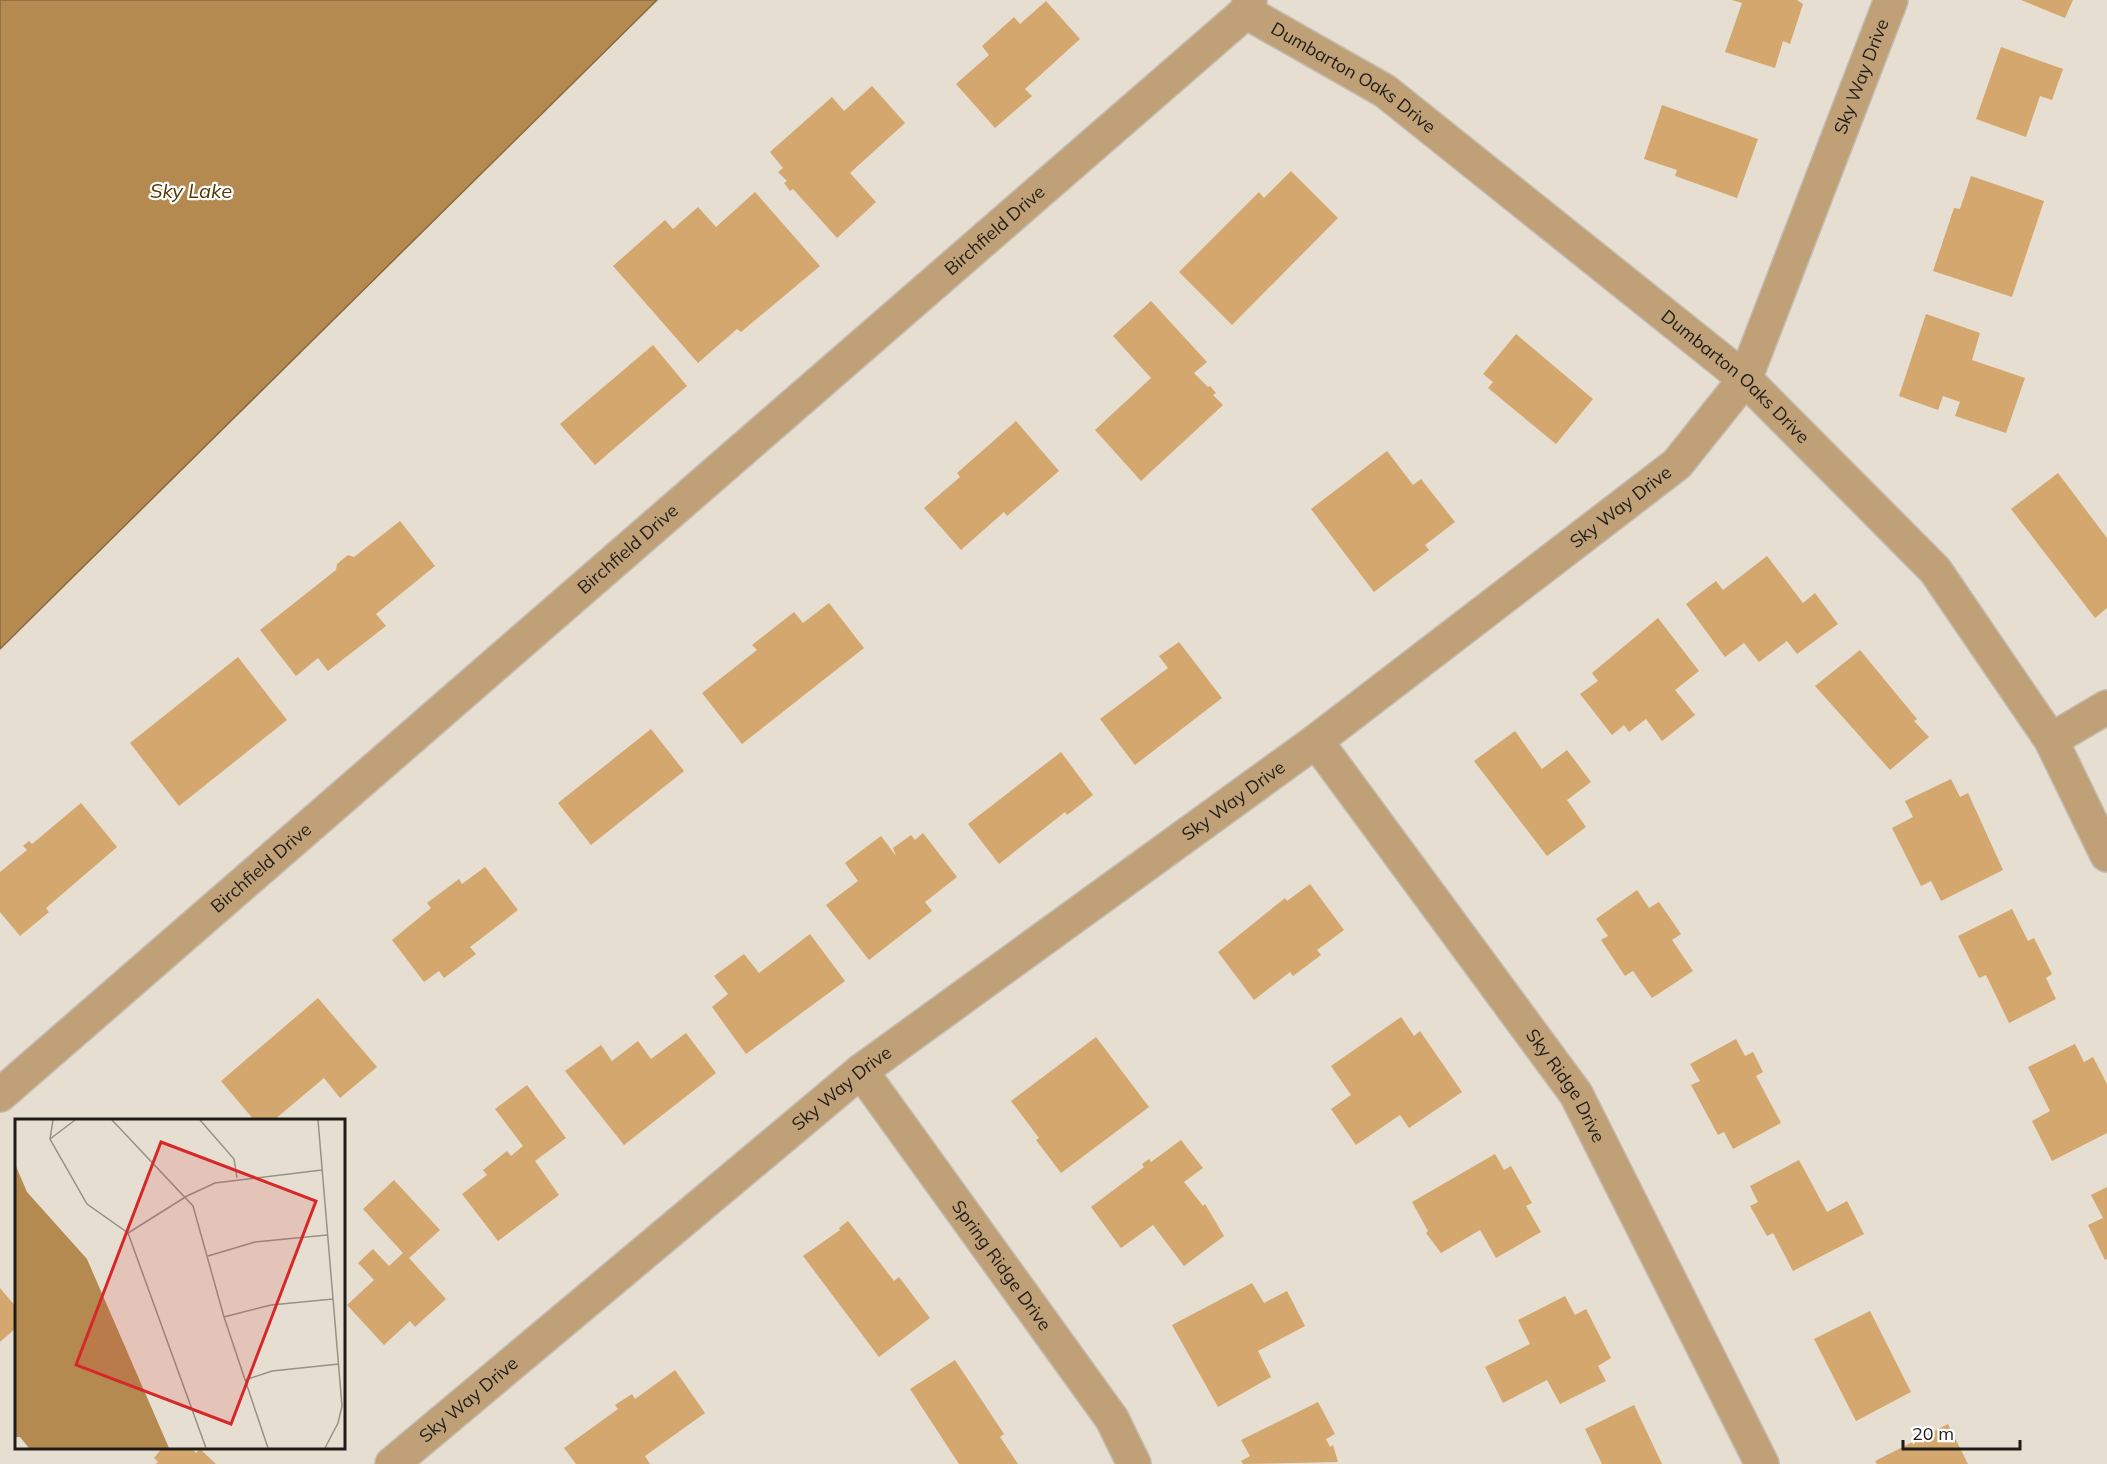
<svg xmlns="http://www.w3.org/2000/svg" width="2107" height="1464" viewBox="0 0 2107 1464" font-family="Mulish,sans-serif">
  <rect width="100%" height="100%" fill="#e7ded2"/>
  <polygon fill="#b58a50" stroke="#88693f" stroke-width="1.5" points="0,0 657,0 0,649"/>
  <g fill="#d3a76d">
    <polygon points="1732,0 1797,0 1803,4 1790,44 1783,41 1775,68 1725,52 1742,3"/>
    <polygon points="2021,0 2073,0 2065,18"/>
    <polygon points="1046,1 1080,39 1025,89 1032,96 995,128 956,84 989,55 982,46 1014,17 1020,24"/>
    <polygon points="2001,47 2063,69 2052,100 2040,96 2026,137 1976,119"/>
    <polygon points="872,86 905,123 850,173 876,202 837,238 793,189 790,191 784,183 787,181 778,172 783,168 770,152 832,97 844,111"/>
    <polygon points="1662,105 1758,139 1737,198 1675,176 1677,170 1644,159"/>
    <polygon points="1291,171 1338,218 1232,325 1179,272 1259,192 1264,198"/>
    <polygon points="1971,176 2044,201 2012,297 1933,271 1954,208 1960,209"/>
    <polygon points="755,192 820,266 741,332 737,329 698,363 613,266 665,220 673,229 698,207 716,227"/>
    <polygon points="1151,301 1207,362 1194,373 1208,387 1210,386 1216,393 1213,395 1223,405 1141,481 1095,430 1151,378 1113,336"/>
    <polygon points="1926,314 1980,333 1972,360 2025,378 2006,433 1955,416 1960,402 1943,396 1938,410 1899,396"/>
    <polygon points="1516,334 1593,399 1556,444 1488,388 1493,382 1483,374"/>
    <polygon points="653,345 687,386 595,465 560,424"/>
    <polygon points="1016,421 1059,471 1007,516 1004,512 961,550 924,508 960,477 957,473"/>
    <polygon points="1387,451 1413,485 1421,479 1455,522 1425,545 1429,550 1374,592 1311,509"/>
    <polygon points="2058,473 2107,538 2107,608 2095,618 2011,509"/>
    <polygon points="400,521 435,566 376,614 386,626 328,671 318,658 296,676 260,630 336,570 337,564 348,555 354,557"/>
    <polygon points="1767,556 1803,603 1815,593 1838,624 1797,654 1787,641 1759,662 1744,643 1725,657 1686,604 1716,581 1723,590"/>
    <polygon points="829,603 864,648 742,744 702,693 757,650 752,645 794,612 803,623"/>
    <polygon points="1658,618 1699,671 1675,690 1695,715 1662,741 1646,719 1629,732 1624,725 1612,735 1580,694 1598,681 1592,673"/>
    <polygon points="1179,642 1222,698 1135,765 1100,719 1168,668 1159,656"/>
    <polygon points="1860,650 1917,719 1914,721 1929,737 1890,770 1815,686"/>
    <polygon points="238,657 287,720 179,806 130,743"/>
    <polygon points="651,729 684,771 591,845 558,803"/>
    <polygon points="1515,731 1542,769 1567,750 1591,782 1567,800 1586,827 1547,856 1474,761"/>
    <polygon points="1061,752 1093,795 1067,815 1065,812 999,864 968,824"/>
    <polygon points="1951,779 1960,797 1968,793 2003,870 1941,901 1931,881 1921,886 1892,828 1913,817 1905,801"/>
    <polygon points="81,803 117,847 46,908 49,912 20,936 0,912 0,872 27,850 23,846 29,841 32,844"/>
    <polygon points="923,833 957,877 925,902 932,911 869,960 826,905 858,881 845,863 881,836 896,856 893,848 911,835 915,840"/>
    <polygon points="485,867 518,910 470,947 476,954 444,978 439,971 424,982 392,940 431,908 427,903 459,879 462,884"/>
    <polygon points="1310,884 1344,930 1317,950 1321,955 1293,976 1290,972 1254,1000 1218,952 1285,898 1287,901"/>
    <polygon points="1637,890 1649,908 1659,902 1681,934 1672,940 1693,971 1652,998 1633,971 1625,976 1601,940 1608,936 1596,919"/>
    <polygon points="2012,909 2028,941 2034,938 2052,974 2046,978 2056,999 2009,1023 1986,975 1979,978 1958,936"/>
    <polygon points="810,934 845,981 746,1054 712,1007 728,994 714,976 744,954 759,973"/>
    <polygon points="318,998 377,1067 340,1098 324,1078 274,1120 254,1120 221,1081"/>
    <polygon points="1401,1017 1414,1036 1420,1031 1462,1092 1409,1128 1400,1115 1356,1145 1331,1109 1351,1095 1331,1066"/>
    <polygon points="686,1033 716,1073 624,1145 565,1071 601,1045 612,1061 638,1041 651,1059"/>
    <polygon points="1096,1037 1149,1107 1061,1173 1036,1140 1039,1138 1011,1101"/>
    <polygon points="1736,1039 1745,1056 1753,1052 1763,1072 1756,1076 1781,1123 1733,1149 1724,1132 1718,1135 1691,1085 1700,1081 1690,1064"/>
    <polygon points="2075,1044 2084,1062 2093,1057 2107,1084 2107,1133 2052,1161 2032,1121 2050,1111 2028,1067"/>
    <polygon points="527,1085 566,1138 535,1161 559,1195 498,1241 462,1194 487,1175 483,1170 507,1151 511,1156 523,1146 495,1109"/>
    <polygon points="1181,1140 1203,1168 1184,1182 1203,1206 1205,1204 1224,1236 1184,1266 1153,1225 1121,1248 1091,1207 1144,1167 1142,1164 1149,1159 1151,1162"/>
    <polygon points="1495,1154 1504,1170 1511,1166 1532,1203 1526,1206 1541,1232 1496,1258 1480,1230 1441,1253 1426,1233 1428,1231 1412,1202"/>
    <polygon points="1799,1160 1827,1212 1847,1201 1864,1234 1793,1271 1773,1233 1767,1236 1750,1206 1758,1202 1750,1186"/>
    <polygon points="394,1180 440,1230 409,1258 446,1299 415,1327 410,1321 384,1345 347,1305 374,1280 358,1263 373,1249 389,1266 403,1253 363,1209"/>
    <polygon points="2107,1187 2107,1259 2105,1260 2088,1225 2103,1218 2091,1195"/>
    <polygon points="848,1221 894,1281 899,1277 930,1318 879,1357 803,1256 840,1230 839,1228"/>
    <polygon points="1252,1283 1264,1303 1287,1291 1305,1326 1258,1351 1271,1377 1218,1407 1172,1325"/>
    <polygon points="0,1288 16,1307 16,1328 0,1342"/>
    <polygon points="1565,1296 1575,1315 1586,1309 1611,1358 1598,1366 1606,1381 1560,1404 1547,1380 1503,1403 1485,1367 1530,1344 1518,1320"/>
    <polygon points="1870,1311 1911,1392 1856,1421 1814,1339"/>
    <polygon points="955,1360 1004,1434 1000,1437 1018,1464 959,1464 910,1389"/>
    <polygon points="675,1370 705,1413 645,1456 650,1464 576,1464 564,1448 618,1409 615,1405 632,1394 635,1399"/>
    <polygon points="1318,1402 1335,1434 1326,1439 1330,1447 1333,1445 1338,1462 1243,1464 1241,1461 1250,1456 1241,1440"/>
    <polygon points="1634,1405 1662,1464 1602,1464 1585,1429"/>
    <polygon points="1948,1424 1968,1464 1877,1464 1875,1461"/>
    <polygon points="162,1448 191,1448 196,1453 200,1449 216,1464 156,1464 158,1462 154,1458"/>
  </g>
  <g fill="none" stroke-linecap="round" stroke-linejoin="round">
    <g stroke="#c3bbb1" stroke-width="36">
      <g id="street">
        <path id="s1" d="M1246 12 1385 91 1745 379 1935 570 2051 740 2107 855"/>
        <polyline points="2051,740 2107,707"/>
        <path id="s2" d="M1316 741 1576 1094 1762 1464"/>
        <path id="s3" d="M861 1071 1112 1419 1134 1464"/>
        <path id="s4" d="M0 1095 1246 12 1250 0"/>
        <path id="s5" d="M392 1464 861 1071 1316 741 1677 464 1745 379 1891 0"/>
      </g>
    </g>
    <use href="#street" stroke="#c0a076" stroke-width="33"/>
  </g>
  <g text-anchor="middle" stroke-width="4.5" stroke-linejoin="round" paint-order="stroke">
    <g font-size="18" fill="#201d18" stroke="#fff">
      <text dy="6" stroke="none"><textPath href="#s5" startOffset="2062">Sky Way Drive</textPath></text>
      <text dy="6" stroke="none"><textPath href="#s1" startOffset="126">Dumbarton Oaks Drive</textPath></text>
      <text dy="6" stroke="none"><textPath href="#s4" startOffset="1318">Birchfield Drive</textPath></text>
      <text dy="6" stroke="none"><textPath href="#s1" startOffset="612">Dumbarton Oaks Drive</textPath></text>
      <text dy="6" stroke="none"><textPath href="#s5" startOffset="1558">Sky Way Drive</textPath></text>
      <text dy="6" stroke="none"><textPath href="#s4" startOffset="832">Birchfield Drive</textPath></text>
      <text dy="6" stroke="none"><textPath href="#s5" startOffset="1072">Sky Way Drive</textPath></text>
      <text dy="6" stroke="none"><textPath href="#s4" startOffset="346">Birchfield Drive</textPath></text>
      <text dy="6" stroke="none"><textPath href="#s2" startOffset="426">Sky Ridge Drive</textPath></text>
      <text dy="6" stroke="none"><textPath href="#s5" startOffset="586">Sky Way Drive</textPath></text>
      <text dy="6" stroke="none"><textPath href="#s3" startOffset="240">Spring Ridge Drive</textPath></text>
      <text dy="6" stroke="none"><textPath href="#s5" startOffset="100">Sky Way Drive</textPath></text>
    </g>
    <g font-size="20" font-style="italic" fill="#533604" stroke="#fff">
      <text x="191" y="198">Sky Lake</text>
    </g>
  </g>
  <g transform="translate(15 1119)">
    <rect width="330" height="330" fill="#e7ded2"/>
    <path d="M0 45 12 73 72 140 154 329H14L5 318H0Z" fill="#b58a50"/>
    <path fill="none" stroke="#979188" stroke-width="1.5" d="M38 1 35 20 72 85 113 114 191 329M97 1 178 87 209 198 253 329M185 1 219 40 222 59M303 1 327 287 323 304 310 329M35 20 60 1M113 114 172 77 200 64 307 51M193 137 240 123 312 116M209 198 256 186 318 180M230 261 257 252 324 245"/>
    <path fill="#d62828" fill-opacity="0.15" stroke="#d62828" stroke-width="3" d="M146 23 301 82 216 305 61 246Z"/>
    <rect width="330" height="330" fill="none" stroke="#201d18" stroke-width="3"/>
  </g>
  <path d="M1903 1440v9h117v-9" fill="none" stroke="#201d18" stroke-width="3"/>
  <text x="1912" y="1440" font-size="18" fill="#201d18" stroke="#ffffff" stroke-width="4.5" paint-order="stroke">20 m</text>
</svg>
